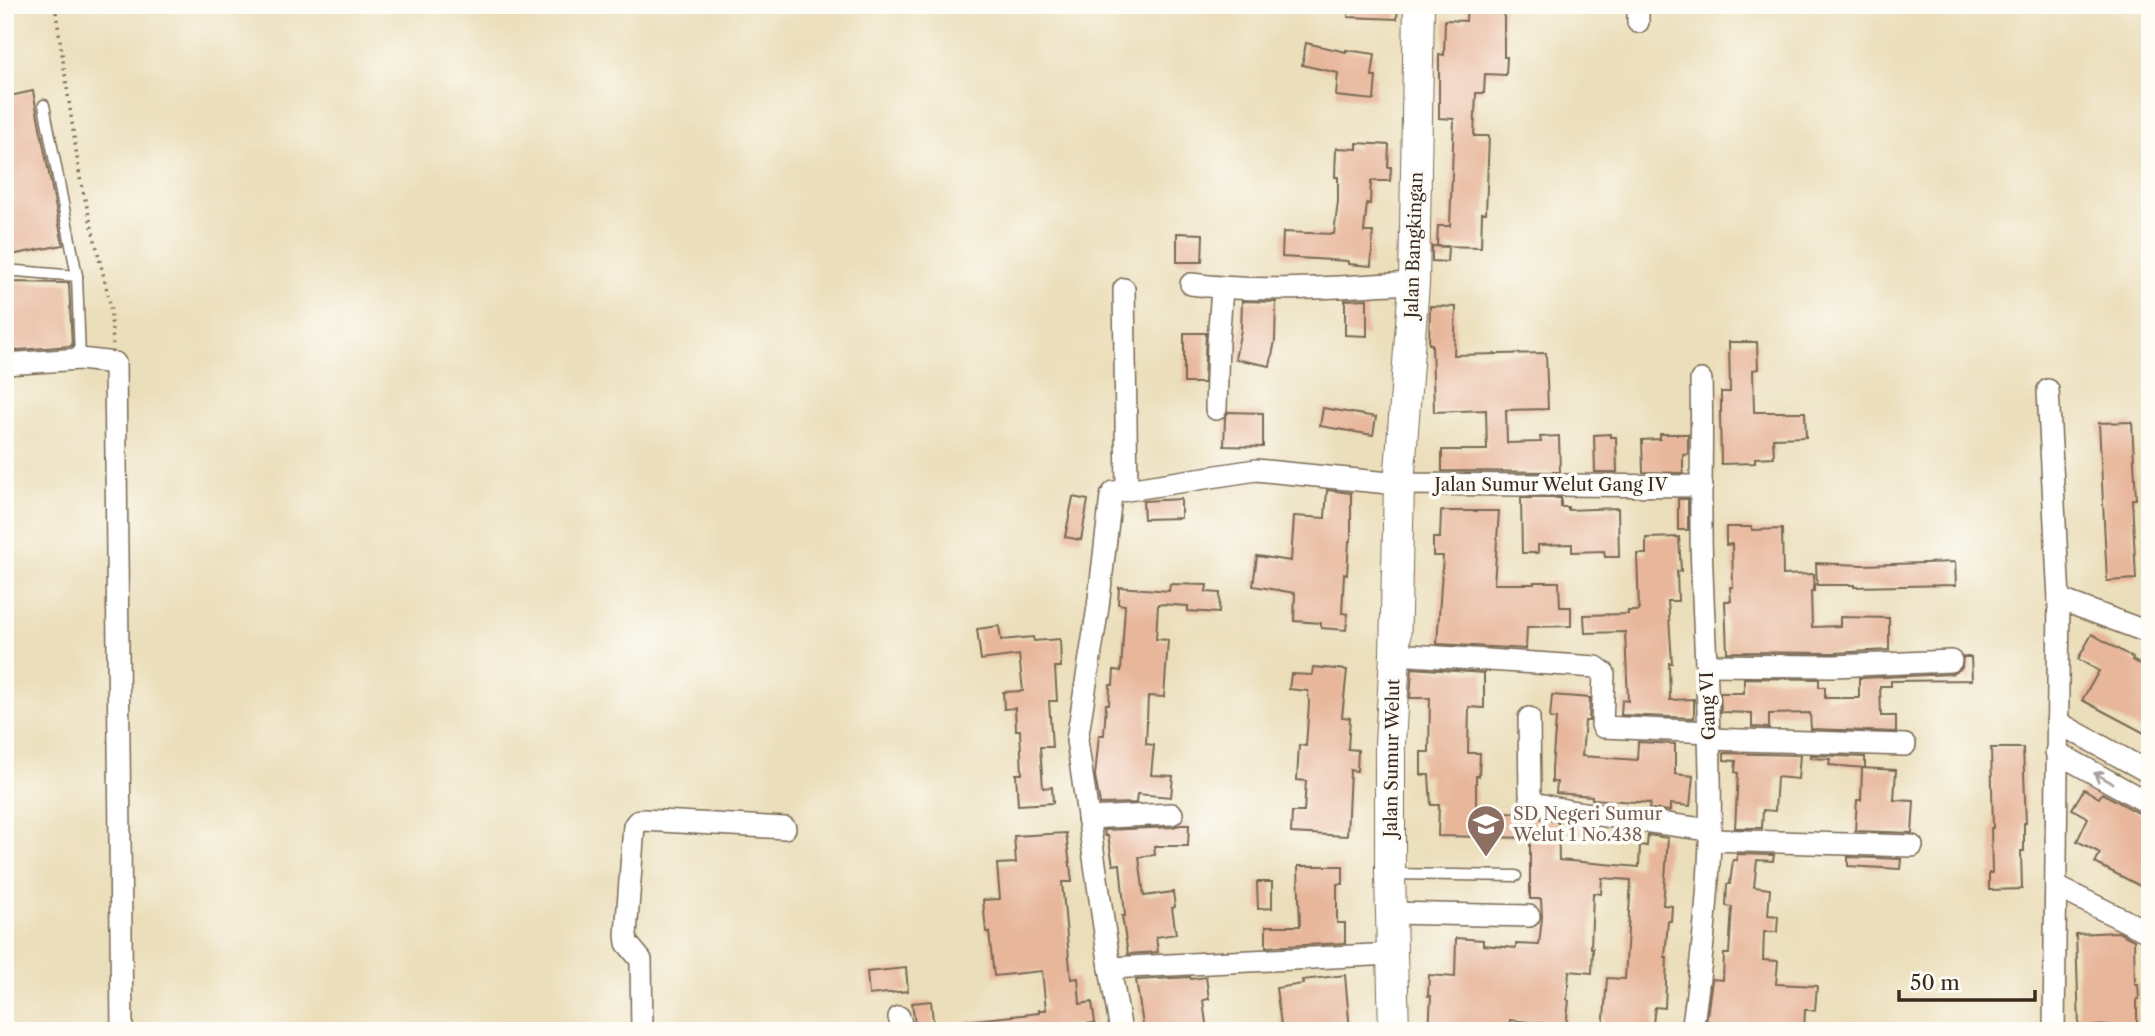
<svg xmlns="http://www.w3.org/2000/svg" width="2155" height="1036" viewBox="0 0 2155 1036" font-family="'Libre Caslon Text',serif">
  <rect width="100%" height="100%" fill="#fdfcf7"/>
  <filter id="ink" filterUnits="userSpaceOnUse"><feTurbulence type="fractalNoise" baseFrequency=".0143" numOctaves="2"/><feDisplacementMap in="SourceGraphic" scale="14" xChannelSelector="R" yChannelSelector="G"/><feConvolveMatrix kernelMatrix="1 2 1 2 8 2 1 2 1" color-interpolation-filters="sRGB"/></filter>
  <filter id="wash" filterUnits="userSpaceOnUse"><feTurbulence type="fractalNoise" baseFrequency=".00686" numOctaves="4" result="noise"/><feDisplacementMap in="SourceGraphic" scale="28" xChannelSelector="R" yChannelSelector="G"/><feGaussianBlur stdDeviation="1.57" result="paint"/><feColorMatrix in="noise" values="0 0 0 0 0 0 0 0 0 0 0 0 0 0 0 0 0 1.4 0 .05"/><feComposite in="paint" operator="in"/></filter>
  <g filter="url(#wash)">
    <rect width="100%" height="100%" fill="#ebdeba"/>
    <g id="blocks">
      <g fill="#e8b79b">
        <polygon points="1348,5 1398,5 1397,19 1348,17"/>
        <polygon points="1467,5 1504,5 1504,57 1507,57 1506,75 1485,74 1484,93 1476,93 1474,136 1489,136 1486,213 1482,213 1481,247 1437,246 1438,226 1450,226 1454,119 1439,118 1439,54 1444,55 1445,20 1466,21"/>
        <polygon points="1306,43 1346,52 1346,50 1375,54 1372,76 1376,76 1374,100 1336,96 1338,73 1302,65"/>
        <polygon points="33,91 63,245 11,255 5,224 5,97"/>
        <polygon points="1357,143 1389,145 1388,167 1391,167 1390,181 1371,181 1370,204 1367,203 1364,232 1373,232 1371,266 1348,264 1348,261 1282,257 1283,232 1334,234 1338,201 1338,177 1335,177 1336,148 1357,149"/>
        <polygon points="1177,233 1203,234 1202,262 1177,262"/>
        <polygon points="1432,246 1448,247 1447,262 1432,261"/>
        <polygon points="5,282 69,283 72,346 5,351"/>
        <polygon points="1367,299 1367,336 1345,335 1345,300"/>
        <polygon points="1242,301 1276,302 1275,341 1270,366 1235,359 1241,330"/>
        <polygon points="1430,306 1456,307 1454,355 1546,353 1548,409 1506,410 1507,443 1541,442 1540,437 1559,436 1560,472 1442,471 1442,450 1487,450 1486,410 1434,412 1432,344 1429,344"/>
        <polygon points="1184,333 1206,333 1204,383 1184,383"/>
        <polygon points="1729,342 1757,342 1758,369 1753,370 1754,412 1805,412 1806,437 1773,438 1774,457 1755,458 1755,463 1721,464 1720,412 1721,412 1721,392 1730,392"/>
        <polygon points="1323,408 1376,417 1373,435 1320,426"/>
        <polygon points="1228,412 1263,413 1263,447 1224,446 1225,418"/>
        <polygon points="2132,422 2136,499 2132,499 2136,579 2107,581 2099,423"/>
        <polygon points="1610,434 1610,437 1616,437 1617,472 1595,472 1594,435"/>
        <polygon points="1660,434 1688,434 1688,454 1683,455 1683,473 1643,472 1642,440 1660,439"/>
        <polygon points="1327,490 1351,493 1351,541 1349,541 1347,575 1344,574 1342,613 1348,614 1346,630 1321,628 1321,623 1294,621 1295,593 1253,586 1257,556 1291,561 1294,516 1325,518"/>
        <polygon points="1073,497 1088,500 1081,540 1065,537"/>
        <polygon points="1521,498 1561,498 1561,507 1568,507 1568,510 1618,508 1619,557 1605,557 1604,551 1572,552 1572,544 1538,545 1538,553 1522,553"/>
        <polygon points="1181,499 1181,518 1144,519 1143,501"/>
        <rect x="1678" y="499" width="10" height="31"/>
        <polygon points="1441,511 1499,511 1494,584 1534,584 1534,582 1559,582 1560,607 1571,607 1571,626 1527,627 1526,649 1437,644 1443,556 1433,556 1433,538 1440,538"/>
        <polygon points="1726,527 1751,527 1752,530 1782,529 1783,575 1814,574 1814,591 1811,591 1812,627 1840,626 1840,617 1889,618 1889,650 1834,653 1727,652 1725,601 1731,601 1730,587 1733,587 1732,544 1726,545"/>
        <polygon points="1679,537 1681,571 1677,571 1678,601 1668,601 1672,663 1669,663 1670,700 1694,699 1694,718 1621,715 1622,700 1628,701 1625,632 1585,633 1584,615 1628,614 1628,611 1639,611 1637,554 1646,554 1646,538"/>
        <polygon points="1955,562 1956,585 1854,587 1854,585 1817,585 1816,563 1862,565"/>
        <polygon points="1170,584 1207,585 1206,592 1220,593 1219,613 1188,611 1188,606 1158,604 1156,639 1168,640 1164,697 1148,696 1146,744 1154,745 1151,775 1173,776 1171,797 1137,794 1136,803 1100,804 1095,776 1099,735 1104,735 1106,704 1109,704 1110,685 1113,685 1114,670 1121,671 1125,605 1118,604 1119,587 1169,591"/>
        <polygon points="999,626 1001,640 1033,637 1034,641 1060,639 1061,667 1055,667 1057,701 1049,701 1052,747 1040,747 1043,788 1052,787 1053,803 1018,805 1016,774 1022,774 1020,730 1016,730 1015,708 1004,709 1003,692 1023,691 1019,655 981,660 977,629"/>
        <polygon points="2092,634 2133,658 2132,660 2150,669 2150,736 2082,700 2099,671 2078,659"/>
        <polygon points="1963,657 1971,657 1972,680 1891,681 1891,686 1880,686 1881,716 1896,716 1896,732 1811,729 1810,713 1769,714 1769,728 1752,727 1752,713 1721,712 1720,693 1744,693 1744,678 1819,679 1819,687 1825,687 1825,698 1859,698 1859,678 1952,674 1962,668"/>
        <polygon points="1313,667 1347,670 1342,717 1350,718 1348,749 1358,750 1357,771 1350,770 1347,836 1291,833 1292,812 1304,812 1306,781 1297,780 1299,745 1306,746 1309,703 1308,691 1289,689 1291,674 1312,675"/>
        <polygon points="1412,668 1484,673 1484,708 1469,707 1468,753 1480,753 1479,776 1476,776 1476,811 1525,813 1525,815 1558,822 1559,860 1639,867 1640,845 1647,846 1648,835 1668,838 1663,905 1672,906 1671,921 1668,921 1665,957 1667,957 1665,1008 1655,1007 1652,1031 1603,1031 1607,978 1625,979 1631,880 1602,878 1601,894 1593,893 1591,948 1593,948 1592,973 1569,971 1567,1000 1569,1001 1566,1026 1510,1020 1509,1031 1429,1031 1431,996 1428,996 1429,975 1455,977 1456,938 1483,940 1483,945 1516,948 1516,944 1539,945 1542,917 1541,899 1530,899 1530,838 1438,836 1439,805 1431,805 1429,775 1421,775 1421,752 1429,752 1430,698 1410,698"/>
        <polygon points="1552,695 1590,698 1589,721 1585,721 1582,756 1637,760 1638,742 1675,744 1675,774 1693,776 1690,806 1670,804 1670,811 1649,809 1650,803 1592,799 1592,796 1556,793 1557,782 1552,782 1552,768 1556,719 1550,718"/>
        <polygon points="1991,748 2023,748 2026,823 2024,823 2024,851 2021,851 2022,889 1989,890 1989,873 1992,873 1991,828 1993,828"/>
        <polygon points="1724,753 1800,755 1798,779 1777,777 1775,811 1763,810 1762,828 1735,828 1738,773 1735,772 1736,761 1724,760"/>
        <polygon points="1811,755 1865,757 1865,768 1829,765 1830,759 1811,758"/>
        <polygon points="1862,768 1896,770 1894,800 1914,801 1912,833 1855,831 1857,800 1861,800"/>
        <polygon points="2084,789 2099,798 2102,793 2150,819 2150,891 2095,863 2100,853 2077,841 2088,818 2072,809"/>
        <polygon points="1180,825 1189,825 1188,846 1154,846 1155,855 1139,857 1144,896 1173,892 1175,907 1172,908 1176,934 1156,937 1158,952 1128,954 1122,916 1125,916 1120,864 1113,865 1108,836 1105,836 1104,830 1173,827"/>
        <polygon points="1066,833 1072,882 1062,882 1071,979 1078,978 1080,1004 1092,1002 1095,1023 1063,1026 1064,1029 1043,1031 966,1031 966,1021 1039,1013 1039,1010 1046,1010 1042,971 994,976 989,932 986,932 983,900 1000,899 997,864 1016,863 1014,836"/>
        <polygon points="1737,854 1774,855 1773,861 1757,860 1754,887 1770,889 1768,915 1778,916 1777,932 1764,932 1763,960 1778,961 1776,984 1817,986 1815,1010 1805,1010 1804,1031 1705,1031 1712,979 1723,980 1724,954 1729,954 1732,907 1726,906 1727,884 1730,884 1733,860 1737,860"/>
        <polygon points="1848,857 1901,859 1900,869 1848,866"/>
        <polygon points="1298,866 1343,866 1343,884 1337,884 1337,923 1345,923 1345,943 1266,947 1266,926 1300,926"/>
        <polygon points="1257,882 1272,882 1272,908 1258,909"/>
        <polygon points="2118,932 2134,940 2135,984 2138,984 2139,999 2137,999 2137,1031 2109,1031 2109,1025 2079,1027 2076,934"/>
        <polygon points="906,968 908,991 869,995 867,972"/>
        <polygon points="1345,975 1350,1031 1282,1031 1276,988 1303,984 1302,980"/>
        <polygon points="1190,977 1191,979 1206,977 1209,999 1203,1000 1207,1031 1144,1031 1136,980"/>
        <polygon points="931,1001 934,1031 916,1031 912,1003"/>
      </g>
    </g>
  </g>
  <g filter="url(#ink)">
    <use href="#blocks" fill-opacity="0" stroke="#796955" stroke-width="2"/>
    <g fill="none" stroke-linecap="round" stroke-linejoin="round">
      <g stroke="#796955" stroke-width="13">
        <g id="lane">
          <polyline points="44,105 77,276"/>
          <polyline points="5,270 77,276 80,359"/>
          <polyline points="1393,874 1516,876"/>
        </g>
      </g>
      <g stroke="#796955" stroke-width="24">
        <g id="street">
          <polyline points="1638,5 1638,22"/>
          <path d="M1191 284C1265 294 1340 286 1414 283"/>
          <polyline points="1124,289 1127,489"/>
          <polyline points="5,364 80,359 115,363 122,1031"/>
          <polyline points="2048,390 2059,599 2054,1031"/>
          <polyline points="1216,409 1218,342 1222,289"/>
          <polyline points="2059,599 2150,633"/>
          <polyline points="1395,654 1596,667 1604,673 1602,725 1603,727 1710,732"/>
          <polyline points="1707,665 1834,666 1951,661"/>
          <polyline points="1529,718 1530,794 1534,803 1569,811 1710,830"/>
          <polyline points="2057,722 2150,773"/>
          <polyline points="1709,739 1905,745"/>
          <polyline points="2056,752 2150,804"/>
          <polyline points="1088,818 1172,814"/>
          <polyline points="1710,840 1912,846"/>
          <polyline points="2057,887 2150,933"/>
          <polyline points="1391,913 1529,916"/>
          <polyline points="1110,968 1393,954"/>
          <polyline points="899,1017 903,1031"/>
          <polyline points="642,1031 641,960 627,943 626,935 634,826 637,822 643,820 785,828"/>
          <polyline points="1121,1031 1110,968 1077,740 1098,607 1111,496 1114,492 1256,470 1399,484 1702,486"/>
          <path d="M1692 1031C1701 968 1708 905 1710 841 1712 751 1705 661 1702 571 1699 507 1703 444 1701 380"/>
        </g>
      </g>
      <g stroke="#796955" stroke-width="32">
        <polyline id="secondary" points="1394,1031 1390,874 1390,744 1395,654 1399,484 1414,283 1419,5"/>
      </g>
      <polyline stroke="#796955" stroke-width="3.5" stroke-dasharray="2 5" stroke-linecap="butt" points="55,5 80,178 110,303 113,344"/>
      <use href="#lane" stroke="#fff" stroke-width="10"/>
      <use href="#street" stroke="#fff" stroke-width="21"/>
      <use href="#secondary" stroke="#fff" stroke-width="30"/>
    </g>
    <defs><path id="oneway-shaft" d="M-6 0H5M1.5-3L5.5 0L1.5 3" fill="none" stroke-width="1.6" stroke-linecap="round" stroke-linejoin="round" transform="scale(1.75)"/></defs>
    <use stroke="#a79f9a" href="#oneway-shaft" transform="translate(2103 778) rotate(-151)"/>
  </g>
  <defs>
    <g id="school-pin" transform="scale(2.0125)"><path d="M0 17L-7.5 6A9.5 9.5 0 1 1 7.5 6Z" fill="#8d6e63" stroke="#fdfcf7"/><path d="M0-5L7-2L0 1L-7-2ZM-4 1L0 2.5L4 1V4Q0 6-4 4Z" fill="#fff"/></g>
  </defs>
  <g fill-rule="evenodd">
    <use href="#school-pin" x="1486" y="824"/>
  </g>
  <g text-anchor="middle" stroke-width="7" stroke-linejoin="round" paint-order="stroke">
    <g font-size="18" fill="#3b2a1e" stroke="#fdfcf7">
      <text transform="translate(1414 245) rotate(-88)" y="6">Jalan Bangkingan</text>
      <text x="1551" y="491">Jalan Sumur Welut Gang IV</text>
      <text transform="translate(1708 706) rotate(-92)" y="6">Gang VI</text>
      <text transform="translate(1392 758) rotate(-89)" y="6">Jalan Sumur Welut</text>
    </g>
    <g font-size="18" fill="#785e54" stroke="#fdfcf7" text-anchor="start">
      <text x="1513" y="820">SD Negeri Sumur<tspan x="1513" dy="21">Welut 1 No.438</tspan></text>
    </g>
  </g>
  <rect width="2155" height="1036" fill="none" stroke="#fdfcf7" stroke-width="28"/>
  <path d="M1899 990v10h136v-10" fill="none" stroke="#3b2a1e" stroke-width="3.5"/>
  <text x="1910" y="990" font-size="21" fill="#3b2a1e" stroke="#fdfcf7" stroke-width="5" paint-order="stroke">50 m</text>
</svg>
